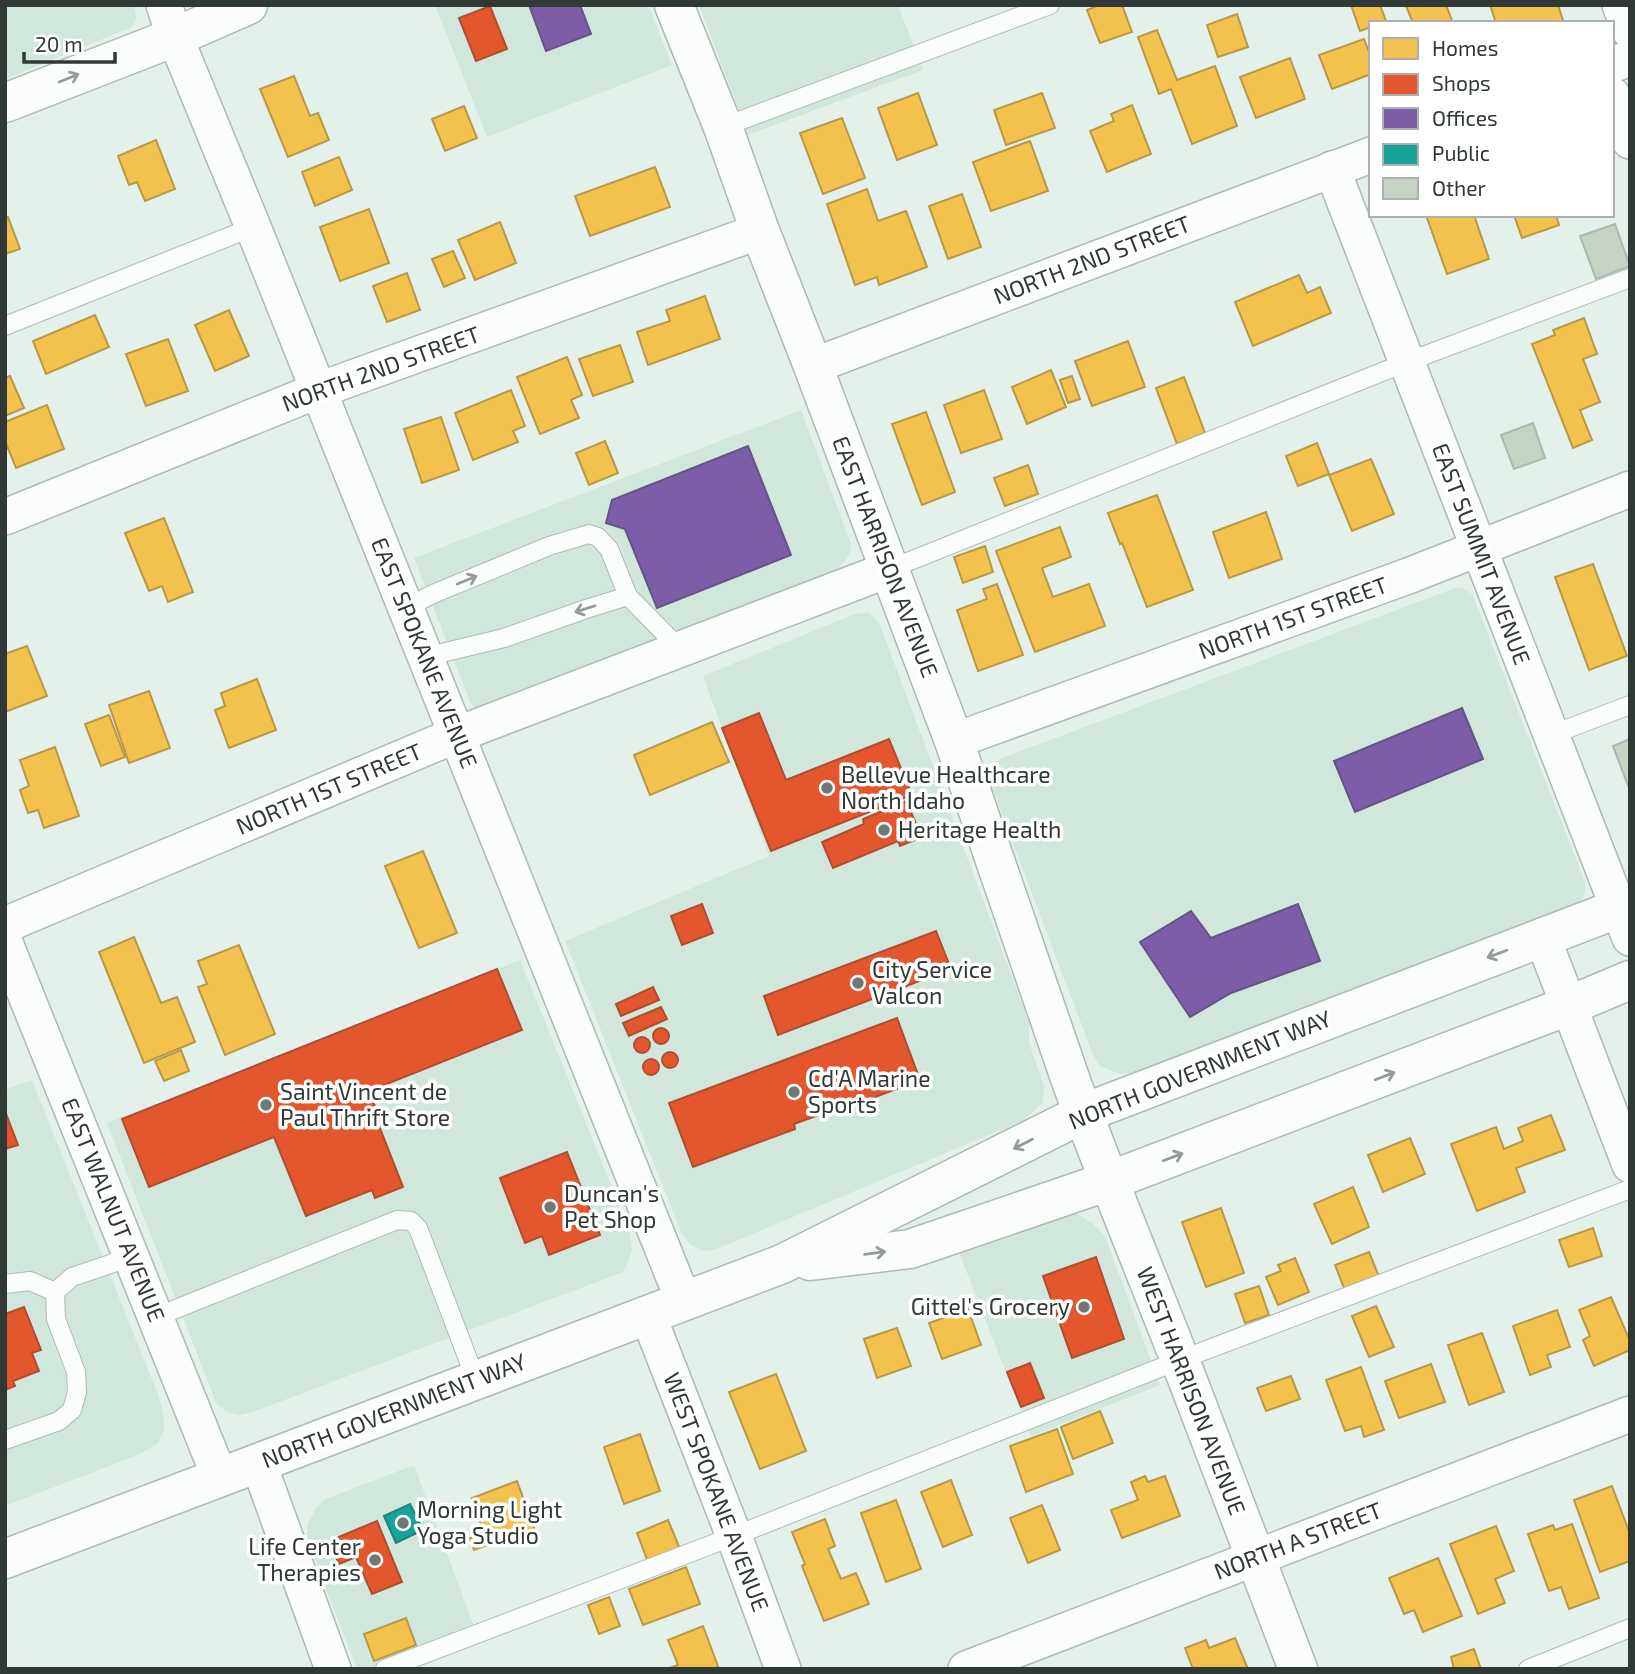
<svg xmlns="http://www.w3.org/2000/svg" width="1635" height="1674" viewBox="0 0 1635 1674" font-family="'Exo 2',sans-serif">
  <rect width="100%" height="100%" fill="#e4f1ea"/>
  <g fill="#d1e7dc">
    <polygon points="5,5 134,5 136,16 136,21 130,28 5,79"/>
    <polygon points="435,5 648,5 672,65 487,137"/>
    <polygon points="699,5 898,5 923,70 748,135"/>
    <polygon points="801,410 851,544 850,552 843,564 835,570 491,711 477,710 471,704 414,558"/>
    <polygon points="1455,588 1463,588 1471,593 1475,601 1585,882 1585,893 1582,899 1578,904 1136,1072 1120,1074 1100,1066 1093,1055 991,785 990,775 994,763 1002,758"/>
    <polygon points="868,613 874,617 880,625 1029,1022 1029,1043 1044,1086 1043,1102 1032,1113 1022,1121 717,1249 704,1251 691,1245 682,1234 565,941 769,856 703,676 855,614"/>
    <polygon points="520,960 629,1229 632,1250 627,1264 623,1272 253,1412 239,1415 228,1412 217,1405 212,1392 107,1123"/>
    <polygon points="32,1080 159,1397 163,1414 164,1430 158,1443 140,1454 5,1506 5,1090"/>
    <polygon points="1062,1212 1076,1213 1092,1223 1105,1236 1160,1385 1031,1436 958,1250"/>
    <polygon points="414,1465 479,1640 408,1669 357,1669 309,1545 307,1534 308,1523 317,1507 326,1499"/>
  </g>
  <g fill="#f2c14e" stroke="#b89846" stroke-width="2">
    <polygon points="1099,5 1122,5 1132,32 1100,43 1087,10"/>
    <polygon points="1351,5 1380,5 1386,21 1371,23 1371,27 1360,31"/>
    <polygon points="1446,5 1453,23 1413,23 1406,6"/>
    <polygon points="1490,5 1558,5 1564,23 1496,23"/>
    <polygon points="1237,14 1248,47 1218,57 1207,25"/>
    <polygon points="1157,30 1177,80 1215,66 1237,126 1192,144 1171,89 1159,94 1138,37"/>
    <polygon points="1364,39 1371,57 1371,74 1332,89 1319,55"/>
    <polygon points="1290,58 1305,99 1256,118 1240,77"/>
    <polygon points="294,76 310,116 318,113 329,140 288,157 260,89"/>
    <polygon points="918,93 937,145 897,160 878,108"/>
    <polygon points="1042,93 1055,128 1006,145 994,110"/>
    <polygon points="1132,105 1151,154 1107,172 1090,131 1114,121 1111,114"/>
    <polygon points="464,106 477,138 445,151 432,119"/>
    <polygon points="842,118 865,178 823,194 800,133"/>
    <polygon points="156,140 175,189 145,201 137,182 129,185 118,156"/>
    <polygon points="1030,141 1048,191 991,211 973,162"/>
    <polygon points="339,157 352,190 315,206 302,172"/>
    <polygon points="655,167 670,207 590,236 575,196"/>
    <polygon points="867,189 878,221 906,211 927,267 879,285 877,277 855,285 827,204"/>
    <polygon points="962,194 981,247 948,259 929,206"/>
    <polygon points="369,209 389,263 340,281 320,227"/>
    <polygon points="1426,215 1474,215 1489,259 1447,274"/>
    <polygon points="1514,215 1556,215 1559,225 1522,238"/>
    <polygon points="8,217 20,249 5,254 5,218"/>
    <polygon points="500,222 516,263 475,280 458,240"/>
    <polygon points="453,251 465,278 444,287 432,259"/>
    <polygon points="407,273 420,310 387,322 373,286"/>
    <polygon points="1299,275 1307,293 1320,287 1331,313 1253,346 1235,302"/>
    <polygon points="705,296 720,339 648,365 637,332 670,321 666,310"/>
    <polygon points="229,310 249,356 215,371 195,325"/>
    <polygon points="95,315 109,347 46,374 33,341"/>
    <polygon points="1584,318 1597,354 1583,359 1600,402 1580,410 1592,440 1573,448 1532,344 1555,335 1553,330"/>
    <polygon points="168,339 188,391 146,406 126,354"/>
    <polygon points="1128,341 1145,387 1092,406 1075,361"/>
    <polygon points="620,345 633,382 593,396 579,359"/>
    <polygon points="567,357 582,395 571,400 579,418 540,434 517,377"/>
    <polygon points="1051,370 1066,407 1027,424 1012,387"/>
    <polygon points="10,376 24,408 5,416 5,378"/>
    <polygon points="1072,376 1080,399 1068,403 1060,380"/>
    <polygon points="1184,377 1205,433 1177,444 1156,388"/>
    <polygon points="511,390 525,426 513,431 518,442 473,460 455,413"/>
    <polygon points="984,390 1002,439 961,453 944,405"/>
    <polygon points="47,405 64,449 16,468 5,441 5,422"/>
    <polygon points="926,412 955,492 922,505 892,424"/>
    <polygon points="441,417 459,470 422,483 404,429"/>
    <polygon points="605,441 618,473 589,485 576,453"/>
    <polygon points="1317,443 1329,474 1298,486 1286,456"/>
    <polygon points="1371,459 1394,514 1352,531 1329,475"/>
    <polygon points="1028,465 1038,494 1005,506 994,478"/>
    <polygon points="1157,495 1193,590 1147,607 1122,543 1120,544 1108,513"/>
    <polygon points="1266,512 1282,559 1229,578 1213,532"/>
    <polygon points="164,518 193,592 168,602 162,586 149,591 125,533"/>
    <polygon points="1060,527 1071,557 1042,568 1053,597 1089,584 1105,626 1035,652 996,551"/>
    <polygon points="985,546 993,572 963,583 954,557"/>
    <polygon points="1593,564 1627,656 1589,670 1555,577"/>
    <polygon points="997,584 1023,655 978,671 957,610 987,599 983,589"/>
    <polygon points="27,646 47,696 5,712 5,654"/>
    <polygon points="257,679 276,730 229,748 215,710 225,706 221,693"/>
    <polygon points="149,691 170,748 129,763 109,705"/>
    <polygon points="109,715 125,757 101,766 85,724"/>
    <polygon points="712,722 729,762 650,795 634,755"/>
    <polygon points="55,747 79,816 44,828 38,810 28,813 20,790 29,786 20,760"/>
    <polygon points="423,851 457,933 419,948 385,866"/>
    <polygon points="134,937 161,1003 177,997 195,1042 144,1063 99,952"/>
    <polygon points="239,945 275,1034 225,1055 198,987 207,984 198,961"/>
    <polygon points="181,1050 189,1071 164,1081 155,1061"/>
    <polygon points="1551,1115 1565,1150 1516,1168 1525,1192 1477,1211 1451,1144 1496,1127 1504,1149 1523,1141 1518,1128"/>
    <polygon points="1410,1138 1425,1174 1383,1192 1368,1155"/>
    <polygon points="1353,1187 1369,1227 1332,1244 1314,1204"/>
    <polygon points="1221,1208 1244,1273 1206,1287 1182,1222"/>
    <polygon points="1593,1228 1602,1256 1569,1267 1559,1240"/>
    <polygon points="1369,1252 1380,1279 1346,1293 1335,1265"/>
    <polygon points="1295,1258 1309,1292 1278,1305 1266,1277 1281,1271 1278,1265"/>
    <polygon points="1259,1286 1269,1315 1245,1323 1235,1294"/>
    <polygon points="1611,1297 1630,1341 1630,1350 1594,1366 1583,1340 1590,1336 1579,1310"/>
    <polygon points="1376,1306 1394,1347 1369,1357 1352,1316"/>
    <polygon points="968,1309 981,1345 942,1359 929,1323"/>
    <polygon points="1557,1310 1570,1347 1547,1355 1551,1367 1530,1375 1513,1326"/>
    <polygon points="897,1328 911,1366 877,1378 864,1339"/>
    <polygon points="1482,1333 1504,1392 1469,1405 1448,1345"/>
    <polygon points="1431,1364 1445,1402 1399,1418 1385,1381"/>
    <polygon points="1361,1367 1384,1430 1364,1437 1361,1426 1345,1431 1326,1380"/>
    <polygon points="776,1374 806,1451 760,1469 729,1392"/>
    <polygon points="1291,1376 1300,1399 1266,1411 1257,1388"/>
    <polygon points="1100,1411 1113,1443 1073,1459 1061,1427"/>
    <polygon points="1057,1429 1073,1474 1026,1492 1010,1446"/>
    <polygon points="640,1434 660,1491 624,1504 604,1447"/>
    <polygon points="1145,1476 1148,1482 1165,1476 1180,1516 1122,1538 1111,1510 1138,1500 1131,1482"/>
    <polygon points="951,1480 972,1535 943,1547 921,1492"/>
    <polygon points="517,1481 534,1528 474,1550 470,1538 484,1533 472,1498"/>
    <polygon points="1612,1486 1630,1534 1630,1561 1600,1572 1574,1500"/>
    <polygon points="896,1500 921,1569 886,1582 861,1513"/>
    <polygon points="1042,1505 1060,1550 1028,1563 1010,1518"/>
    <polygon points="825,1519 835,1546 828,1549 841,1579 856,1573 869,1604 824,1621 802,1566 805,1564 792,1532"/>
    <polygon points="668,1520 680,1549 648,1562 637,1533"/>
    <polygon points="1572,1524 1599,1598 1569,1609 1561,1587 1549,1591 1528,1534 1553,1525 1555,1530"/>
    <polygon points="1496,1526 1514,1571 1495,1579 1505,1603 1478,1614 1450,1544"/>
    <polygon points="1438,1558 1462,1616 1423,1632 1414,1610 1404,1614 1389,1578"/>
    <polygon points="686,1567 700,1604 643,1625 629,1589"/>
    <polygon points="609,1597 620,1626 599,1634 588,1605"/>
    <polygon points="406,1618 416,1645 374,1661 364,1634"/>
    <polygon points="703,1626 719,1669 667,1669 678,1665 668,1640"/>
    <polygon points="1235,1638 1248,1669 1193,1669 1185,1648 1206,1640 1209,1648"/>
    <polygon points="1474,1649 1481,1669 1454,1669 1451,1657"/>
  </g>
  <g fill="#e4572e" stroke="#ae4e30" stroke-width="2">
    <polygon points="490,6 507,49 476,61 459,18"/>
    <polygon points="759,713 786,780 889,739 912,795 771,851 722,728"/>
    <polygon points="906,801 922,837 900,846 898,841 833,868 822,842 864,824 863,819"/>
    <polygon points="702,904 713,933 682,945 671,916"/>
    <polygon points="936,931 951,969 778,1035 764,996"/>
    <polygon points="497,969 522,1030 369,1091 381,1122 378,1123 403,1187 375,1198 372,1190 306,1216 274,1137 149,1187 122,1119"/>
    <polygon points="653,987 659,1000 621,1016 616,1004"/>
    <polygon points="661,1007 667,1019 629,1036 623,1023"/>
    <polygon points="897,1018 920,1080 836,1112 835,1109 794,1124 795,1129 693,1167 669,1103"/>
    <circle cx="661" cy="1036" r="8"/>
    <circle cx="642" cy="1045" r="8"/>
    <circle cx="670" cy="1060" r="8"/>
    <circle cx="651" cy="1067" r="8"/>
    <polygon points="5,1111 18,1145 5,1149"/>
    <polygon points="567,1152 600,1235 549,1255 542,1236 525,1243 500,1178"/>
    <polygon points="1096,1257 1124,1339 1072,1358 1043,1276"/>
    <polygon points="24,1307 41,1350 32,1353 39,1371 13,1381 15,1386 5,1390 5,1314"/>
    <polygon points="1030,1363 1044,1398 1021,1407 1007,1372"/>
    <polygon points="377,1521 402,1582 372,1594 356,1557 339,1564 329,1541"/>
  </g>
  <g fill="#7b5ea7" stroke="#645385" stroke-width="2">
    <polygon points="529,5 580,5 591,34 546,51"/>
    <polygon points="748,446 791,555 657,608 625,529 606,523 612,500"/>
    <polygon points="1462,708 1483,759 1355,812 1334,761"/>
    <polygon points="1298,904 1320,961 1231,993 1190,1017 1140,942 1191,911 1211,938"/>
  </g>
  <polygon fill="#17a398" stroke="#1e837a" stroke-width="2" points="410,1504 423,1530 396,1543 384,1516"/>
  <g fill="#c5d3c4" stroke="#aeb6af" stroke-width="2">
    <polygon points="1615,224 1630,266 1596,279 1580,236"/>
    <polygon points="1533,423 1545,458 1514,469 1501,435"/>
    <polygon points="1630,739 1630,791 1613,746"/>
  </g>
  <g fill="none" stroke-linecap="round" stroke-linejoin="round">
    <g stroke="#afb9b4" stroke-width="20">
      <g id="service">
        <polyline points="723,127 1050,5"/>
        <polyline points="5,326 253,227"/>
        <polyline points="890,569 1407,362 1630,278"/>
        <polyline points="628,596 680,649"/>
        <polyline points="405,608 433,594 549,546 589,534 598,537 609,549 628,596 586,609 504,638 425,657"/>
        <polyline points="1551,735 1630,705"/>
        <polyline points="5,1284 30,1281 55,1292"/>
        <polyline points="156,1317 397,1220 411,1221 418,1228 476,1380"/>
        <polyline points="5,1440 59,1421 72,1410 77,1392 76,1372 56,1319 55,1292 72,1277 131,1257"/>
        <polyline points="385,1669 734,1536 1180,1360 1630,1189"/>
        <polyline points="1528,1669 1630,1628"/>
      </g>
    </g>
    <g stroke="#afb9b4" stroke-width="38">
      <g id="minor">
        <polyline points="164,5 175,37 253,227 684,1302"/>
        <polyline points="1620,5 1630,31"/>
        <polyline points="1612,65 1630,58"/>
        <polyline points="1612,95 1630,141"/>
        <polyline points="1332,169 1630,938"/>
        <polyline points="813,366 1371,155"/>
        <polyline points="5,517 319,390 760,231"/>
        <polyline points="954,741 1408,576 1630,489"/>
        <polyline points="5,925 456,735 890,569"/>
        <polyline points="1542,936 1630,1165"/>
        <polyline points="5,943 220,1478"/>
        <polyline points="648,1315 734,1536 783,1669"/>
        <polyline points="258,1462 333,1669"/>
        <polyline points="966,1669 1630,1414"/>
      </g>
    </g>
    <g stroke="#afb9b4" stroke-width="41">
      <polyline id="tertiary" points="1109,1181 1180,1360 1298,1669"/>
    </g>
    <g stroke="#afb9b4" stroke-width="41">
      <g id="secondary">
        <polyline points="674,5 723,127 760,231 813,366 954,741 1072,1084 1109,1181"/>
        <polyline points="5,103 175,37 248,5"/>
        <polyline points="810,1261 910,1249 1109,1181 1568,1006 1630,980"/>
        <polyline points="5,1559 782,1264 1084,1113 1630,904"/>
      </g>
    </g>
    <use href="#service" stroke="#fbfdfc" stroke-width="18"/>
    <use href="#minor" stroke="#fbfdfc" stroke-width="35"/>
    <use href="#tertiary" stroke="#fbfdfc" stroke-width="38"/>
    <use href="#secondary" stroke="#fbfdfc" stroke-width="38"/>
  </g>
  <defs><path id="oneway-shaft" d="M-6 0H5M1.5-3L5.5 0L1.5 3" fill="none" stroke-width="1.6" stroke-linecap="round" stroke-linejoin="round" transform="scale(1.75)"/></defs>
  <g stroke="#969b98">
    <use href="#oneway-shaft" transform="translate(69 78) rotate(-22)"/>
    <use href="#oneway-shaft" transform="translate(467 580) rotate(-22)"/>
    <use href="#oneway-shaft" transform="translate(585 609) rotate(162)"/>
    <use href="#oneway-shaft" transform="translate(1497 954) rotate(159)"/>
    <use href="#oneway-shaft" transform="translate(1385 1076) rotate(-21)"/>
    <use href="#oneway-shaft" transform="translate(1023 1144) rotate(153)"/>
    <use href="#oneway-shaft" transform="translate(1173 1157) rotate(-21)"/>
    <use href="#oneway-shaft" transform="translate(875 1253) rotate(-7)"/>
  </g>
  <g fill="#6f7974" stroke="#fff" stroke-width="2.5">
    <circle cx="827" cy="788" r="7"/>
    <circle cx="884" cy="830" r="7"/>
    <circle cx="858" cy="983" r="7"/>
    <circle cx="794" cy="1092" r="7"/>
    <circle cx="266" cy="1105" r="7"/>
    <circle cx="550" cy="1207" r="7"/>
    <circle cx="1084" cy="1307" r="7"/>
    <circle cx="403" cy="1523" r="7"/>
    <circle cx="375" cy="1560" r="7"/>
  </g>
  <g text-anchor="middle" stroke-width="7" stroke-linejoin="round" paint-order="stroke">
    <g font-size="23" fill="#303935" stroke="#fff">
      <text transform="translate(1092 260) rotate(-21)" y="8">NORTH 2ND STREET</text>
      <text transform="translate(381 369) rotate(-20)" y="8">NORTH 2ND STREET</text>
      <text transform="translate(1481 554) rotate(69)" y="8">EAST SUMMIT AVENUE</text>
      <text transform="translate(885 557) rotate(69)" y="8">EAST HARRISON AVENUE</text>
      <text transform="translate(1293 618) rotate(-20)" y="8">NORTH 1ST STREET</text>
      <text transform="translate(424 653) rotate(68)" y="8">EAST SPOKANE AVENUE</text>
      <text transform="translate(329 789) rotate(-23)" y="8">NORTH 1ST STREET</text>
      <text transform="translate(1200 1070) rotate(-22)" y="8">NORTH GOVERNMENT WAY</text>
      <text transform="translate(113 1210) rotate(68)" y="8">EAST WALNUT AVENUE</text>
      <text transform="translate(1191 1391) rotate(69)" y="8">WEST HARRISON AVENUE</text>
      <text transform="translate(394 1411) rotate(-21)" y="8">NORTH GOVERNMENT WAY</text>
      <text transform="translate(716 1492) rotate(69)" y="8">WEST SPOKANE AVENUE</text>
      <text transform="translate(1298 1541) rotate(-21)" y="8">NORTH A STREET</text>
    </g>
    <g font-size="23" fill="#303935" stroke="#fff" text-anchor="start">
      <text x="841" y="783">Bellevue Healthcare<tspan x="841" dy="26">North Idaho</tspan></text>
      <text x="898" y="838">Heritage Health</text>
      <text x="872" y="978">City Service<tspan x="872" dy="26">Valcon</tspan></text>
      <text x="808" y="1087">Cd'A Marine<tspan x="808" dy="26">Sports</tspan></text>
      <text x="280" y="1100">Saint Vincent de<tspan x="280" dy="26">Paul Thrift Store</tspan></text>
      <text x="564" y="1202">Duncan's<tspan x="564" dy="26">Pet Shop</tspan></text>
      <text x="1070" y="1315" text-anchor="end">Gittel's Grocery</text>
      <text x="417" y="1518">Morning Light<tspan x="417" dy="26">Yoga Studio</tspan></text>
      <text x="361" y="1555" text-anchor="end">Life Center<tspan x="361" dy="26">Therapies</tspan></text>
    </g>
  </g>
  <rect width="1635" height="1674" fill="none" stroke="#303935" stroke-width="14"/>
  <rect x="1369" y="21" width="245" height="196" fill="#ffffff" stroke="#acb0ae" stroke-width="2"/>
  <rect x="1383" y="38" width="35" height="21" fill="#f2c14e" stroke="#acb0ae" stroke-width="2"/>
  <text x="1432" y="56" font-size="21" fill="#303935">Homes</text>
  <rect x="1383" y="74" width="35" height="21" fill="#e4572e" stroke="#acb0ae" stroke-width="2"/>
  <text x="1432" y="91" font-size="21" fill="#303935">Shops</text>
  <rect x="1383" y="108" width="35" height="21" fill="#7b5ea7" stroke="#acb0ae" stroke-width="2"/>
  <text x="1432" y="126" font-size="21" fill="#303935">Offices</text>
  <rect x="1383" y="144" width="35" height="21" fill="#17a398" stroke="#acb0ae" stroke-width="2"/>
  <text x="1432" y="161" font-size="21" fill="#303935">Public</text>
  <rect x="1383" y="178" width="35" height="21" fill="#c5d3c4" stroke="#acb0ae" stroke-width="2"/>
  <text x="1432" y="196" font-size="21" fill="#303935">Other</text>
  <path d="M24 52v10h91v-10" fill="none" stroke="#303935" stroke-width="3.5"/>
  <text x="35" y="52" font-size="21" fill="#303935" stroke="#ffffff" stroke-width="5" paint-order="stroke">20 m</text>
</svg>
